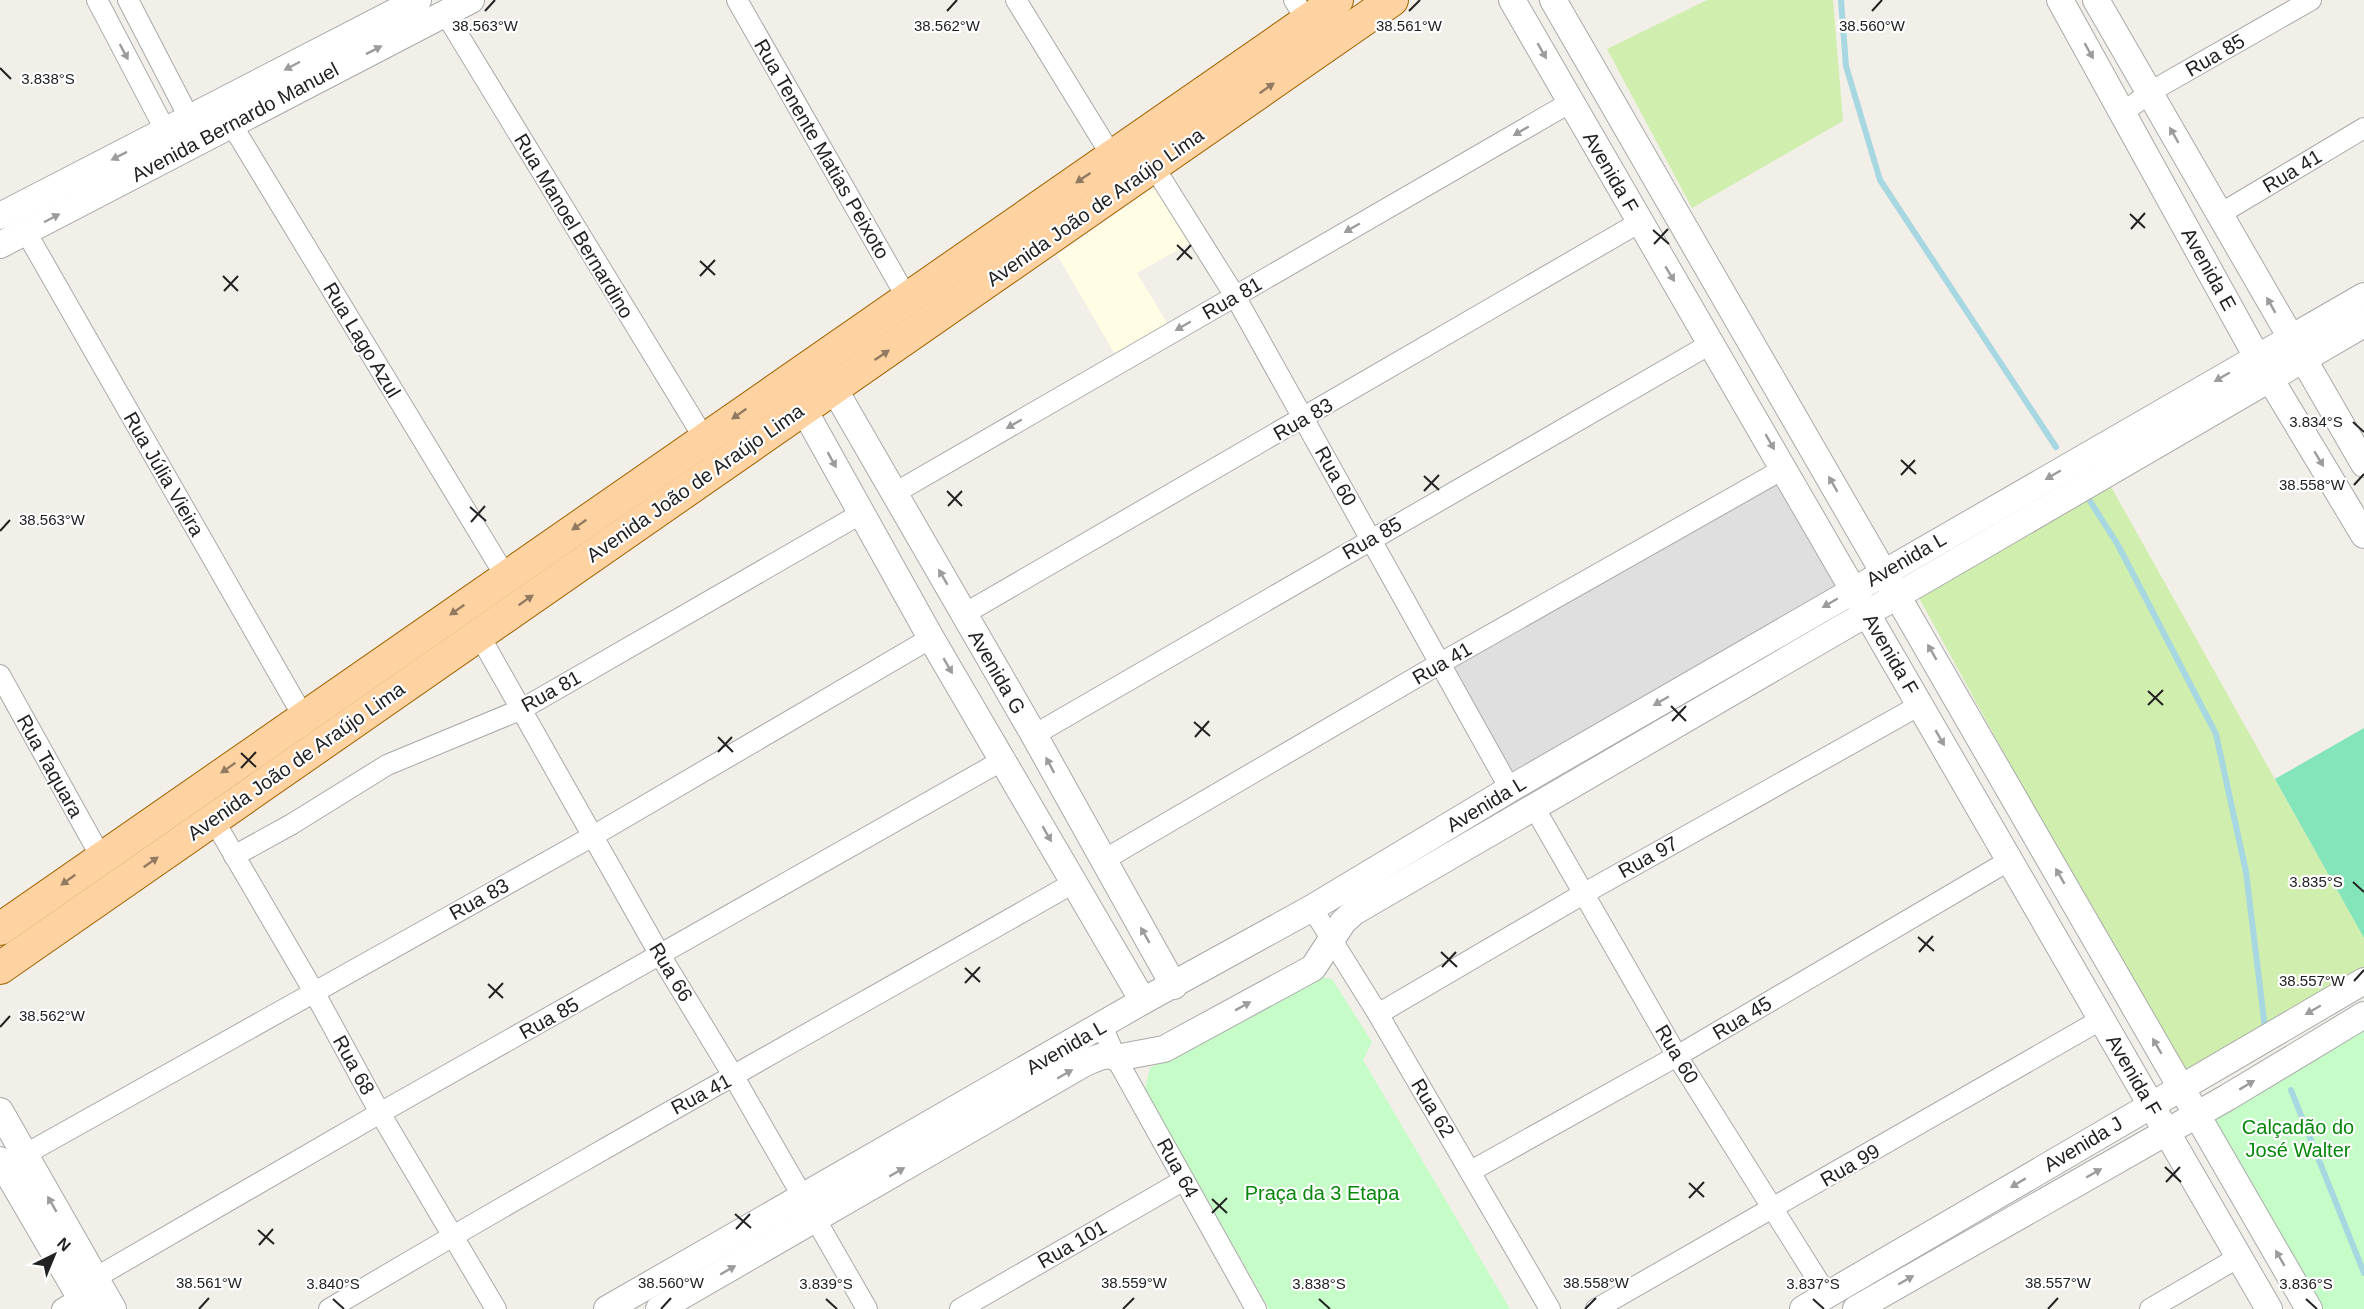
<svg xmlns="http://www.w3.org/2000/svg" width="2364" height="1309" viewBox="0 0 2364 1309" font-family="Helvetica,sans-serif">
  <rect width="100%" height="100%" fill="#f2eee8"/>
  <polygon fill="#e0dfdf" points="1785,468 1854,589 1520,783 1439,664"/>
  <polygon fill="#fffee5" points="1151,189 1159,190 1190,243 1137,273 1169,326 1116,356 1057,255"/>
  <g fill="#d0eead">
    <polygon points="1707,0 1833,0 1843,121 1692,208 1607,49"/>
    <polygon points="2110,485 2364,938 2364,970 2182,1079 1918,596"/>
  </g>
  <g fill="#c5fcc7">
    <polygon points="1313,975 1332,979 1372,1042 1363,1060 1510,1309 1269,1309 1145,1089 1150,1068"/>
    <polygon points="2364,1024 2364,1309 2319,1309 2207,1115"/>
  </g>
  <polygon fill="#84e4ba" points="2364,728 2364,938 2275,779"/>
  <g fill="none" stroke-linecap="round" stroke-linejoin="round">
    <g stroke="#a7d7e1" stroke-width="6">
      <polyline points="1841,0 1846,66 1880,180 2056,447"/>
      <polyline points="2090,501 2118,545 2216,734 2246,872 2265,1028"/>
      <polyline points="2291,1090 2364,1273"/>
    </g>
    <g stroke="#a9a9a9" stroke-width="22">
      <g id="minor">
        <polyline points="97,0 171,141"/>
        <polyline points="128,0 195,129"/>
        <polyline points="737,0 907,298"/>
        <polyline points="1016,0 1113,158"/>
        <polyline points="1294,0 1307,21"/>
        <polyline points="445,13 704,438"/>
        <polyline points="2123,113 2150,92 2311,0"/>
        <polyline points="226,115 506,577"/>
        <polyline points="1154,167 1235,296 1510,789"/>
        <polyline points="2220,214 2364,128"/>
        <polyline points="26,232 303,716"/>
        <polyline points="893,494 1571,102"/>
        <polyline points="964,614 1640,222"/>
        <polyline points="478,633 660,955 734,1077 867,1309"/>
        <polyline points="0,675 101,857"/>
        <polyline points="1034,735 1712,343"/>
        <polyline points="1534,807 1677,1056 1827,1295"/>
        <polyline points="213,819 313,990 380,1113 496,1309"/>
        <polyline points="234,856 292,824 387,765 522,709 862,513"/>
        <polyline points="1102,861 1439,664 1785,468"/>
        <polyline points="1312,908 1378,1014 1550,1309"/>
        <polyline points="1378,1014 1583,894 1920,705"/>
        <polyline points="1102,1026 1116,1058 1256,1309"/>
        <polyline points="24,1155 593,836 931,638"/>
        <polyline points="1471,1171 1677,1056 2010,860"/>
        <polyline points="95,1278 380,1113 1003,760"/>
        <polyline points="62,1309 80,1298"/>
        <path d="M329 1309C575 1163 826 1024 1075 882"/>
        <polyline points="960,1309 1184,1180"/>
        <polyline points="1596,1309 2102,1019"/>
        <polyline points="2150,1309 2239,1257"/>
      </g>
    </g>
    <g stroke="#a9a9a9" stroke-width="28">
      <g id="tertiary">
        <polyline points="1512,0 2269,1309"/>
        <polyline points="1553,0 2309,1309"/>
        <polyline points="2060,0 2257,357 2364,535"/>
        <polyline points="2096,0 2364,464"/>
        <polyline points="0,216 418,0"/>
        <polyline points="0,245 471,0"/>
        <polyline points="825,373 1034,735 1174,986"/>
        <polyline points="794,392 931,638 1143,1001"/>
        <polyline points="0,1111 113,1309"/>
        <polyline points="0,1160 87,1309"/>
        <polyline points="607,1309 1143,1001 1312,908 1520,783 2364,296"/>
        <path d="M659 1309 1085 1063C1095 1059 1107 1052 1116 1058L1164 1049 1313 968 1343 922 1354 912 2364 324"/>
        <polyline points="1803,1309 2364,981"/>
        <polyline points="1856,1309 2228,1097 2364,1015"/>
      </g>
    </g>
    <g stroke="#a06300" stroke-width="34">
      <g id="primary">
        <polyline points="0,929 1337,0"/>
        <polyline points="0,968 1392,0"/>
      </g>
    </g>
    <use href="#minor" stroke="#fff" stroke-width="20"/>
    <use href="#tertiary" stroke="#fff" stroke-width="26"/>
    <use href="#primary" stroke="#ffd2a1" stroke-width="32"/>
  </g>
  <defs><path id="oneway-solid" d="M-6-.8H1V-3.2L6.5 0L1 3.2V.8H-6Z" transform="scale(1.5)"/></defs>
  <g fill="#9c9c9c">
    <use href="#oneway-solid" transform="translate(374 50) rotate(-27)"/>
    <use href="#oneway-solid" transform="translate(1542 51) rotate(60)"/>
    <use href="#oneway-solid" transform="translate(2089 51) rotate(61)"/>
    <use href="#oneway-solid" transform="translate(124 52) rotate(62)"/>
    <use href="#oneway-solid" transform="translate(292 66) rotate(152)"/>
    <use href="#oneway-solid" transform="translate(1521 131) rotate(150)"/>
    <use href="#oneway-solid" transform="translate(2174 135) rotate(-120)"/>
    <use href="#oneway-solid" transform="translate(119 156) rotate(153)"/>
    <use href="#oneway-solid" transform="translate(52 218) rotate(-28)"/>
    <use href="#oneway-solid" transform="translate(1352 228) rotate(150)"/>
    <use href="#oneway-solid" transform="translate(1670 274) rotate(59)"/>
    <use href="#oneway-solid" transform="translate(2271 305) rotate(-119)"/>
    <use href="#oneway-solid" transform="translate(1183 326) rotate(150)"/>
    <use href="#oneway-solid" transform="translate(2222 377) rotate(150)"/>
    <use href="#oneway-solid" transform="translate(1014 424) rotate(150)"/>
    <use href="#oneway-solid" transform="translate(1770 442) rotate(60)"/>
    <use href="#oneway-solid" transform="translate(2319 459) rotate(59)"/>
    <use href="#oneway-solid" transform="translate(832 460) rotate(61)"/>
    <use href="#oneway-solid" transform="translate(2053 475) rotate(150)"/>
    <use href="#oneway-solid" transform="translate(1833 484) rotate(-120)"/>
    <use href="#oneway-solid" transform="translate(943 577) rotate(-120)"/>
    <use href="#oneway-solid" transform="translate(1830 603) rotate(150)"/>
    <use href="#oneway-solid" transform="translate(1932 652) rotate(-120)"/>
    <use href="#oneway-solid" transform="translate(948 666) rotate(60)"/>
    <use href="#oneway-solid" transform="translate(1661 701) rotate(150)"/>
    <use href="#oneway-solid" transform="translate(1940 738) rotate(60)"/>
    <use href="#oneway-solid" transform="translate(1050 765) rotate(-118)"/>
    <use href="#oneway-solid" transform="translate(1047 834) rotate(60)"/>
    <use href="#oneway-solid" transform="translate(2060 876) rotate(-120)"/>
    <use href="#oneway-solid" transform="translate(1145 935) rotate(-120)"/>
    <use href="#oneway-solid" transform="translate(1243 1006) rotate(-29)"/>
    <use href="#oneway-solid" transform="translate(2313 1010) rotate(150)"/>
    <use href="#oneway-solid" transform="translate(2157 1046) rotate(-120)"/>
    <use href="#oneway-solid" transform="translate(1065 1074) rotate(-30)"/>
    <use href="#oneway-solid" transform="translate(2247 1085) rotate(-31)"/>
    <use href="#oneway-solid" transform="translate(897 1172) rotate(-30)"/>
    <use href="#oneway-solid" transform="translate(2094 1173) rotate(-30)"/>
    <use href="#oneway-solid" transform="translate(2018 1183) rotate(149)"/>
    <use href="#oneway-solid" transform="translate(52 1204) rotate(-120)"/>
    <use href="#oneway-solid" transform="translate(2280 1258) rotate(-120)"/>
    <use href="#oneway-solid" transform="translate(728 1270) rotate(-30)"/>
    <use href="#oneway-solid" transform="translate(1906 1280) rotate(-30)"/>
  </g>
  <g fill="#907a62">
    <use href="#oneway-solid" transform="translate(1267 88) rotate(-35)"/>
    <use href="#oneway-solid" transform="translate(1083 178) rotate(146)"/>
    <use href="#oneway-solid" transform="translate(882 355) rotate(-34)"/>
    <use href="#oneway-solid" transform="translate(739 414) rotate(145)"/>
    <use href="#oneway-solid" transform="translate(579 525) rotate(145)"/>
    <use href="#oneway-solid" transform="translate(526 600) rotate(-35)"/>
    <use href="#oneway-solid" transform="translate(457 610) rotate(145)"/>
    <use href="#oneway-solid" transform="translate(228 768) rotate(145)"/>
    <use href="#oneway-solid" transform="translate(151 862) rotate(-35)"/>
    <use href="#oneway-solid" transform="translate(68 880) rotate(144)"/>
  </g>
  <path fill="none" stroke="#222" stroke-width="2" d="M485 11 495 0M947 11 957 0M1409 11 1420 0M1872 11 1882 0M0 68 11 79M2130 214 2145 228M2131 229 2145 213M1653 230 1669 244M1654 244 1668 229M1177 245 1192 259M1177 260 1191 245M700 261 715 275M223 276 238 291M700 276 715 260M224 291 238 276M2353 422 2364 432M1901 460 1916 474M1901 475 1915 460M1424 476 1439 490M2354 485 2364 474M947 491 962 506M1424 491 1439 475M948 506 962 491M470 507 486 521M471 522 485 506M0 531 10 520M2148 691 2163 705M2148 705 2163 690M1671 706 1686 721M1672 721 1686 706M1194 722 1210 736M718 737 733 752M1195 737 1209 721M718 752 732 737M241 753 256 767M241 768 256 752M2353 882 2364 892M1918 937 1934 951M1441 952 1457 967M1919 952 1933 936M1442 967 1456 952M965 968 980 982M2354 981 2364 970M965 983 980 967M488 984 503 998M489 998 503 983M0 1027 10 1016M2165 1167 2181 1182M2166 1182 2180 1167M1689 1183 1704 1197M1689 1198 1704 1182M1212 1199 1227 1213M1212 1213 1227 1198M735 1214 751 1228M736 1229 750 1214M258 1230 274 1244M259 1245 273 1229M333 1299 344 1309M826 1299 837 1309M1319 1299 1330 1309M1813 1299 1824 1309M2306 1299 2317 1309M199 1309 209 1298M661 1309 671 1298M1123 1309 1134 1298M1585 1309 1596 1298M2048 1309 2058 1298"/>
  <g text-anchor="middle" stroke-width="4.5" stroke-linejoin="round" paint-order="stroke">
    <g font-size="20" fill="#222" stroke="#fff">
      <text transform="translate(2215 55) rotate(-30)" y="7">Rua 85</text>
      <text transform="translate(235 122) rotate(-28)" y="7">Avenida Bernardo Manuel</text>
      <text transform="translate(822 149) rotate(60)" y="7">Rua Tenente Matias Peixoto</text>
      <text transform="translate(2292 171) rotate(-31)" y="7">Rua 41</text>
      <text transform="translate(1611 172) rotate(60)" y="7">Avenida F</text>
      <text transform="translate(1095 207) rotate(-35)" y="7">Avenida João de Araújo Lima</text>
      <text transform="translate(574 226) rotate(59)" y="7">Rua Manoel Bernardino</text>
      <text transform="translate(2209 269) rotate(61)" y="7">Avenida E</text>
      <text transform="translate(1232 298) rotate(-30)" y="7">Rua 81</text>
      <text transform="translate(362 340) rotate(59)" y="7">Rua Lago Azul</text>
      <text transform="translate(1303 419) rotate(-30)" y="7">Rua 83</text>
      <text transform="translate(164 474) rotate(60)" y="7">Rua Júlia Vieira</text>
      <text transform="translate(1336 476) rotate(61)" y="7">Rua 60</text>
      <text transform="translate(695 483) rotate(-35)" y="7">Avenida João de Araújo Lima</text>
      <text transform="translate(1372 538) rotate(-30)" y="7">Rua 85</text>
      <text transform="translate(1906 559) rotate(-30)" y="7">Avenida L</text>
      <text transform="translate(1891 654) rotate(60)" y="7">Avenida F</text>
      <text transform="translate(1442 663) rotate(-30)" y="7">Rua 41</text>
      <text transform="translate(997 672) rotate(60)" y="7">Avenida G</text>
      <text transform="translate(551 691) rotate(-29)" y="7">Rua 81</text>
      <text transform="translate(296 761) rotate(-35)" y="7">Avenida João de Araújo Lima</text>
      <text transform="translate(50 766) rotate(61)" y="7">Rua Taquara</text>
      <text transform="translate(1486 804) rotate(-31)" y="7">Avenida L</text>
      <text transform="translate(1648 857) rotate(-29)" y="7">Rua 97</text>
      <text transform="translate(479 899) rotate(-29)" y="7">Rua 83</text>
      <text transform="translate(671 972) rotate(59)" y="7">Rua 66</text>
      <text transform="translate(549 1018) rotate(-29)" y="7">Rua 85</text>
      <text transform="translate(1742 1018) rotate(-31)" y="7">Rua 45</text>
      <text transform="translate(1066 1047) rotate(-30)" y="7">Avenida L</text>
      <text transform="translate(1677 1054) rotate(59)" y="7">Rua 60</text>
      <text transform="translate(354 1065) rotate(61)" y="7">Rua 68</text>
      <text transform="translate(2134 1075) rotate(60)" y="7">Avenida F</text>
      <text transform="translate(701 1094) rotate(-28)" y="7">Rua 41</text>
      <text transform="translate(1433 1108) rotate(59)" y="7">Rua 62</text>
      <text transform="translate(2083 1144) rotate(-31)" y="7">Avenida J</text>
      <text transform="translate(1850 1165) rotate(-30)" y="7">Rua 99</text>
      <text transform="translate(1178 1168) rotate(61)" y="7">Rua 64</text>
      <text transform="translate(1072 1244) rotate(-30)" y="7">Rua 101</text>
    </g>
    <g font-size="20" fill="#06890b" stroke="#fff">
      <text x="2298" y="1134">Calçadão do<tspan x="2298" dy="23">José Walter</tspan></text>
      <text x="1322" y="1200">Praça da 3 Etapa</text>
    </g>
  </g>
  <g font-size="15" text-anchor="middle" fill="#222" stroke="#fff" stroke-width="4.5" stroke-linejoin="round" paint-order="stroke">
    <text x="485" y="31">38.563°W</text>
    <text x="947" y="31">38.562°W</text>
    <text x="1409" y="31">38.561°W</text>
    <text x="1872" y="31">38.560°W</text>
    <text x="48" y="84">3.838°S</text>
    <text x="2316" y="427">3.834°S</text>
    <text x="2312" y="490">38.558°W</text>
    <text x="52" y="525">38.563°W</text>
    <text x="2316" y="887">3.835°S</text>
    <text x="2312" y="986">38.557°W</text>
    <text x="52" y="1021">38.562°W</text>
    <text x="209" y="1288">38.561°W</text>
    <text x="671" y="1288">38.560°W</text>
    <text x="1134" y="1288">38.559°W</text>
    <text x="1596" y="1288">38.558°W</text>
    <text x="2058" y="1288">38.557°W</text>
    <text x="333" y="1289">3.840°S</text>
    <text x="826" y="1289">3.839°S</text>
    <text x="1319" y="1289">3.838°S</text>
    <text x="1813" y="1289">3.837°S</text>
    <text x="2306" y="1289">3.836°S</text>
  </g>
  <g transform="translate(54 1255) rotate(43)" stroke="#ffffff" stroke-width="4.5" paint-order="stroke">
  <path d="M0-4.5L10 22L0 15L-10 22Z" fill="#222222"/>
  <text y="-9" font-size="16" font-weight="bold" text-anchor="middle" fill="#222222">N</text>
  </g>
</svg>
